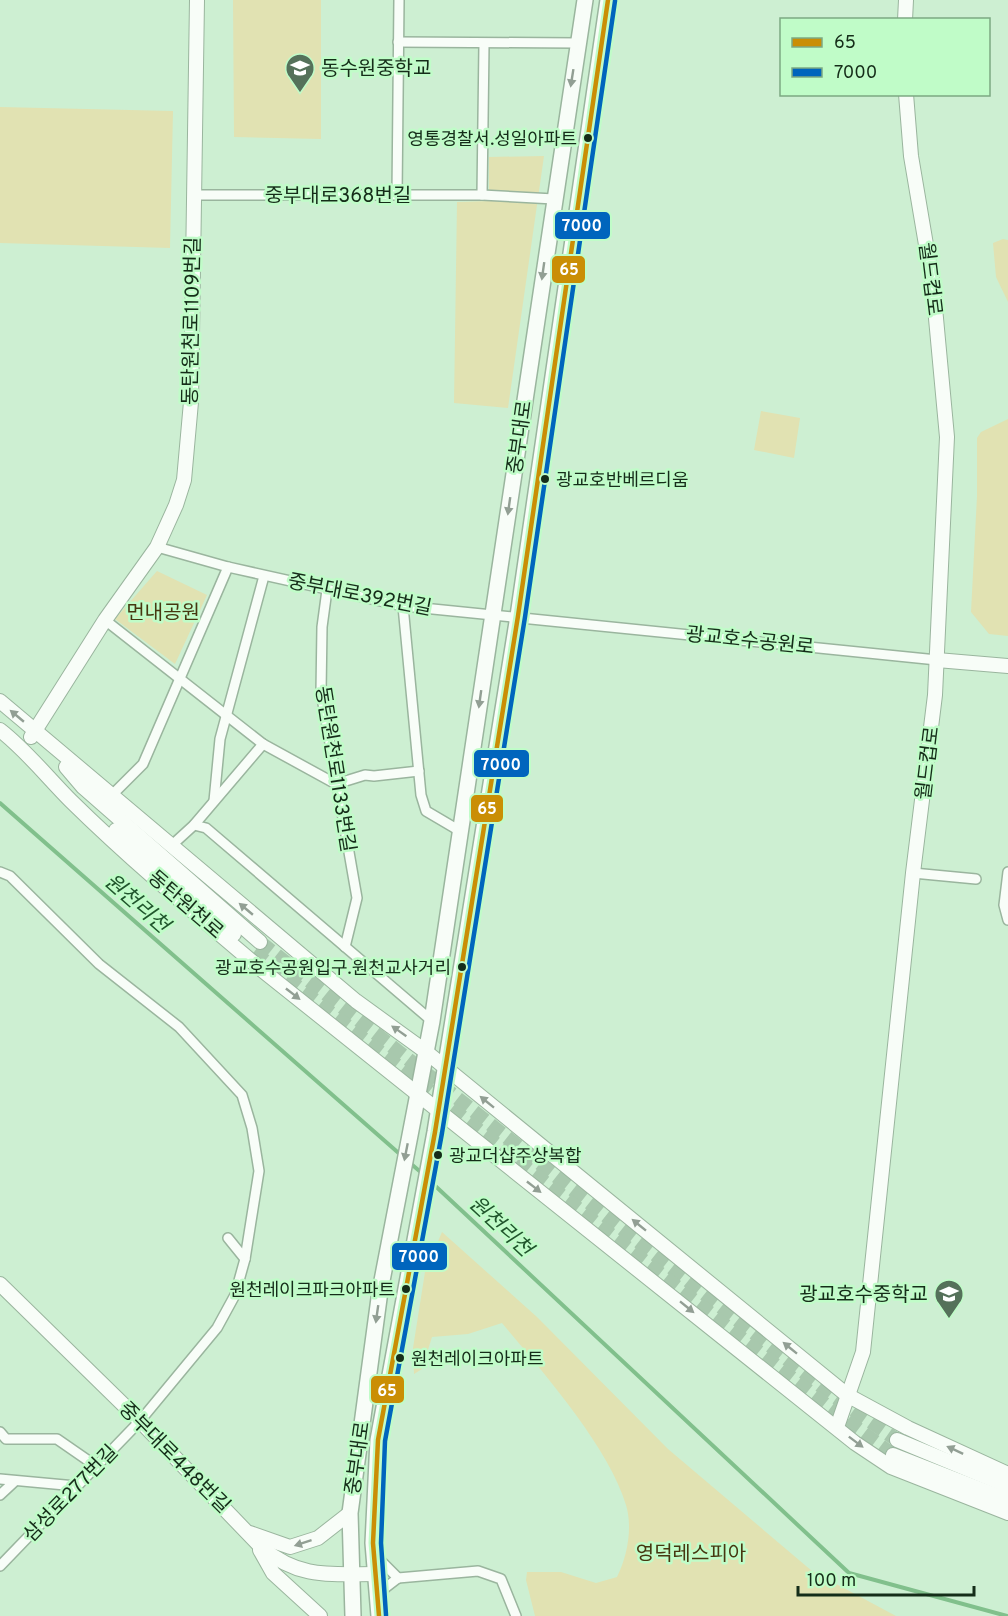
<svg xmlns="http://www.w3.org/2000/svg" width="1008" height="1616" viewBox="0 0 1008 1616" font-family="Overpass,'Noto Sans KR',sans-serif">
  <rect width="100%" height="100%" fill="#cdefd2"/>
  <g fill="#e1e2b2">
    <polygon points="233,0 321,0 321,139 234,137"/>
    <polygon points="0,107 173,111 170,248 0,243"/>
    <polygon points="544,156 508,408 454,403 457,202 489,201 489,157"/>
    <polygon points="1003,239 1008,240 1008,302 996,277 993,243"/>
    <polygon points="761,411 800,418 794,458 754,450"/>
    <polygon points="1008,419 1008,636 989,634 971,612 977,496 977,438 981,432"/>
    <polygon points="157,571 207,595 175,664 115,619"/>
    <path d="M442 1232 537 1317 668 1449 812 1571 896 1616H535L526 1580 527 1572H561L596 1583 617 1577C627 1557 633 1528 626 1505 609 1447 542 1371 502 1323L468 1334 432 1337 422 1369 414 1374 413 1348 425 1272Z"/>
  </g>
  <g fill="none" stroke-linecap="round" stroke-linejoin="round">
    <g stroke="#81c08c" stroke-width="4">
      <polyline points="0,803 402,1156"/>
      <polyline points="410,1163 423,1174"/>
      <polyline points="430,1181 849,1573 1007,1616"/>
    </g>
    <g stroke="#a8c8ad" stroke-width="14" stroke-dasharray="14 7" stroke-linecap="butt">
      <polyline points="260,942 831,1394 897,1440"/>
      <polyline points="254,952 825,1404 893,1455"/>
    </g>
    <g stroke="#9ab59e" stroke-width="12">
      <g id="street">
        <polyline points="398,42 577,43"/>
        <polyline points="194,195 482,195 554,199"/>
        <polyline points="397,195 399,0"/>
        <polyline points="482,195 484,44"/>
        <polyline points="157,547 228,567 403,606 937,660"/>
        <polyline points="327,590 322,627 321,692 357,898 345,947"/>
        <polyline points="403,606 421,795 426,811 460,831"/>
        <polyline points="105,620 263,744 336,784 365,775 374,776 419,771"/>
        <polyline points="111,796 143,764 228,567"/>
        <polyline points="214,801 220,739 264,576"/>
        <polyline points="194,825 206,828 432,1021"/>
        <polyline points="171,846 194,825 263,744"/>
        <polyline points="0,872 10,876 99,964 179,1027 242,1095 252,1128 259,1171 245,1259"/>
        <polyline points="1008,872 1004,905 1008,920"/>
        <polyline points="913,873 976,879"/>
        <polyline points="0,1432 6,1439 57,1439 96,1466"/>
        <polyline points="0,1479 76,1486"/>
        <polyline points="0,1495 14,1482"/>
        <polyline points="376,1556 398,1578"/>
        <polyline points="0,1566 140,1421 217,1328 235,1295 245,1259 228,1238"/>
        <polyline points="398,1578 478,1571 501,1579 516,1616"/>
        <polyline points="379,1598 385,1588 398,1578"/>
      </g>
    </g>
    <g stroke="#9ab59e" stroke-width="16">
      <g id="secondary">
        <polyline points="905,20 906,0"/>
        <polyline points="937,660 1008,666"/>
        <polyline points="0,701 356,1001 425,1051 847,1395 908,1428 1008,1474"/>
        <path d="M0 730C27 751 47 777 71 801 132 861 197 915 262 970L855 1443 891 1467 1008 1513"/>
        <polyline points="31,737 105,620 157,547 176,505 184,480 191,402 197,0"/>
        <polyline points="66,767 83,787 260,942"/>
        <polyline points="116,830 234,934"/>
        <path d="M0 1284 140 1421 262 1548C300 1579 329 1574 376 1574"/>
        <polyline points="837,1427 863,1352 913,873 935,695 947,437 933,286 911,156 906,94"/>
        <polyline points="897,1440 1008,1486"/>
        <polyline points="893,1455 1008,1500"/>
        <polyline points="250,1533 290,1547 318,1538 350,1513"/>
        <polyline points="260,1550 273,1573 320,1616"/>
      </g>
    </g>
    <g stroke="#9ab59e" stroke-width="18">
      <g id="primary">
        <polyline points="353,1616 350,1513 380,1291 432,1021 585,0"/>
        <polyline points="379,1616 373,1543 378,1440 435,1132 518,616 608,0"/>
      </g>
    </g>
    <use href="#street" stroke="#f8fdf8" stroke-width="9"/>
    <use href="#secondary" stroke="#f8fdf8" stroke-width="14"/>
    <use href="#primary" stroke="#f8fdf8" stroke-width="15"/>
    <g stroke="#c0fcc8" stroke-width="9">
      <polyline id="bus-1" points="379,1616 373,1543 378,1440 435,1132 518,616 608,0"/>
    </g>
    <g stroke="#c0fcc8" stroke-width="9">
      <polyline id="bus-2" points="386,1615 381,1543 385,1441 442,1133 525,617 615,1"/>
    </g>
    <use href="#bus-1" stroke="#ca8e05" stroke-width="4.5"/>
    <use href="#bus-2" stroke="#0065bd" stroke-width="4.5"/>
  </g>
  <defs><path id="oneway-solid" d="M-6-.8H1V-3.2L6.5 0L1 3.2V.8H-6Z" transform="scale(1.5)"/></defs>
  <g fill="#929f94">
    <use href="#oneway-solid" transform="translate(572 78) rotate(99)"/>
    <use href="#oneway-solid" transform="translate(543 271) rotate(98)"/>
    <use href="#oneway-solid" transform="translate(509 506) rotate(98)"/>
    <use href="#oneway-solid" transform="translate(480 699) rotate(98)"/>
    <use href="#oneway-solid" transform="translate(17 716) rotate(-140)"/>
    <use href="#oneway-solid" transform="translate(246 909) rotate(-140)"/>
    <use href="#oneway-solid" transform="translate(293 994) rotate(38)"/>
    <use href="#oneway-solid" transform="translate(399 1031) rotate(-145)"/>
    <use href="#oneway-solid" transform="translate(487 1102) rotate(-141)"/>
    <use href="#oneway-solid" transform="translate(406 1152) rotate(101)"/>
    <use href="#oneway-solid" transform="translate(534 1187) rotate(38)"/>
    <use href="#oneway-solid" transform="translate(639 1225) rotate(-141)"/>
    <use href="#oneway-solid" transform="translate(687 1307) rotate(39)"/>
    <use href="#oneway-solid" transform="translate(377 1314) rotate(98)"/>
    <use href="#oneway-solid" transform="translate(790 1348) rotate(-141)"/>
    <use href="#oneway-solid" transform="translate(856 1442) rotate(37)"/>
    <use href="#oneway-solid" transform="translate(955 1450) rotate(-155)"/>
    <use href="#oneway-solid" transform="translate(303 1543) rotate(162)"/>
  </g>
  <defs>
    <g id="school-pin" transform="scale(1.5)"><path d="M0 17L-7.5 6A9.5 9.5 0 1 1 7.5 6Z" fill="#55715a" stroke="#c0fcc8"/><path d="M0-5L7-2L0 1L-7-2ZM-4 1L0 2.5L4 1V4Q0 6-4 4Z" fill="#fff"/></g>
  </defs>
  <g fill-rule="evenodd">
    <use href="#school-pin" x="300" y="68"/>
    <use href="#school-pin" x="949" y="1294"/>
  </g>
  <g fill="#152d19" stroke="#c0fcc8" stroke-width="2">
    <circle cx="588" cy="138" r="5"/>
    <circle cx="545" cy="479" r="5"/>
    <circle cx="462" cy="967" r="5"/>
    <circle cx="438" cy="1155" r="5"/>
    <circle cx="406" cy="1289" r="5"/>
    <circle cx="400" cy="1358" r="5"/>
  </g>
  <g text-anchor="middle" stroke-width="5" stroke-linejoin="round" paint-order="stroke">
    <g font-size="18" fill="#152d19" stroke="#c0fcc8" text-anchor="end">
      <text x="577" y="145">영통경찰서.성일아파트</text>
      <text x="556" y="486" text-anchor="start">광교호반베르디움</text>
      <text x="451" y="974">광교호수공원입구.원천교사거리</text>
      <text x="449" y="1162" text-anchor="start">광교더샵주상복합</text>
      <text x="395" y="1296">원천레이크파크아파트</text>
      <text x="411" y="1365" text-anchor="start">원천레이크아파트</text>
    </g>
    <g font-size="20" fill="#152d19" stroke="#c0fcc8" text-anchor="start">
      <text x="321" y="75">동수원중학교</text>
      <text x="928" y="1301" text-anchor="end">광교호수중학교</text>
    </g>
    <g font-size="20" fill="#152d19" stroke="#c0fcc8">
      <text x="338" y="202">중부대로368번길</text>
      <text transform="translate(931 279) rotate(83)" y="7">월드컵로</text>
      <text transform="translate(191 321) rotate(-89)" y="7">동탄원천로1109번길</text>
      <text transform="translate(519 437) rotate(-82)" y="7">중부대로</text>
      <text transform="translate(360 594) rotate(11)" y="7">중부대로392번길</text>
      <text transform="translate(750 640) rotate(6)" y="7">광교호수공원로</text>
      <text transform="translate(927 763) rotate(-83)" y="7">월드컵로</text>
      <text transform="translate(336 769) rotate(81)" y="7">동탄원천로1133번길</text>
      <text transform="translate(186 904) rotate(41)" y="7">동탄원천로</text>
      <text transform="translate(175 1457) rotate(45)" y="7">중부대로448번길</text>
      <text transform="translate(357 1458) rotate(-82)" y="7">중부대로</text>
      <text transform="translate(70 1493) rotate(-46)" y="7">삼성로277번길</text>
    </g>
    <g font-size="20" fill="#463710" stroke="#c0fcc8">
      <text x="163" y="619">먼내공원</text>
      <text x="691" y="1560">영덕레스피아</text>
    </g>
    <g font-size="21" font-style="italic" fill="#20552c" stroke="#c0fcc8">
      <text transform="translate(137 903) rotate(41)" y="7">원천리천</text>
      <text transform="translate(501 1226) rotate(43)" y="7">원천리천</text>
    </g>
  </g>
  <g stroke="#c0fcc8" stroke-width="2">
    <rect x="554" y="211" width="57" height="29" rx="6" fill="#0065bd"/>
    <rect x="551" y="255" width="35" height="29" rx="6" fill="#ca8e05"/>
    <rect x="473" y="749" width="57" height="29" rx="6" fill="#0065bd"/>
    <rect x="470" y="794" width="34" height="29" rx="6" fill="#ca8e05"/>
    <rect x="391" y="1242" width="57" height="29" rx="6" fill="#0065bd"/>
    <rect x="370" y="1375" width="35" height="29" rx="6" fill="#ca8e05"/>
  </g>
  <g font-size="16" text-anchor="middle" font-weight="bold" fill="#fff">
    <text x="582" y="231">7000</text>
    <text x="569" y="275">65</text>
    <text x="501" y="770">7000</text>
    <text x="487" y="814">65</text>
    <text x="419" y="1262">7000</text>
    <text x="387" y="1396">65</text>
  </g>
  <rect x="780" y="18" width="210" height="78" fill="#c0fcc8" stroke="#7ca982" stroke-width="1.5"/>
  <rect x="792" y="38" width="30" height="9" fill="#ca8e05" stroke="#7ca982" stroke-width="1.5"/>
  <text x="834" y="48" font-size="18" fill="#152d19">65</text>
  <rect x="792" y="68" width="30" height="9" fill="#0065bd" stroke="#7ca982" stroke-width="1.5"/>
  <text x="834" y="78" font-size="18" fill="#152d19">7000</text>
  <path d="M798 1586v9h176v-9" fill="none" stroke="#152d19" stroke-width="3"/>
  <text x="807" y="1586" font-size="18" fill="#152d19" stroke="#c0fcc8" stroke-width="4.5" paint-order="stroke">100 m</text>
</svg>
